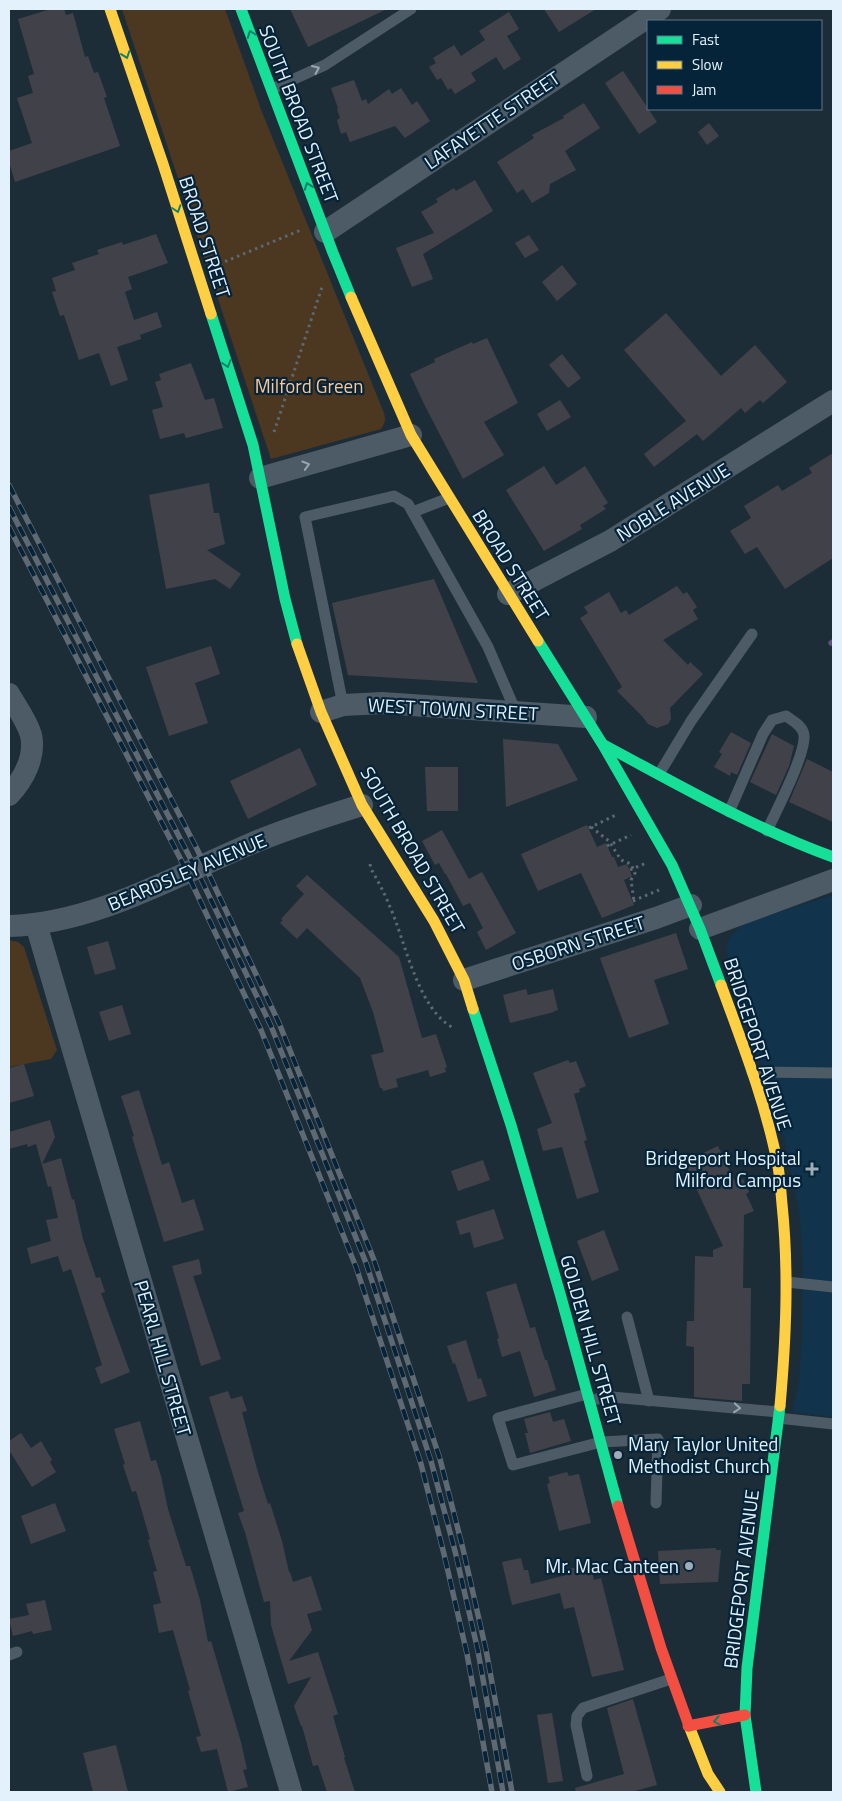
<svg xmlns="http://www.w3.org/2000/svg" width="842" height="1801" viewBox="0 0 842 1801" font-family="'Titillium Web',sans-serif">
  <rect width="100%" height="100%" fill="#1d2d38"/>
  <polygon fill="#11334b" points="833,895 833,1417 793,1412 799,1379 802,1333 803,1259 799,1211 782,1127 730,974 726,949 730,936 745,923"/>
  <g fill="#4c3721">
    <path d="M122 9H225L262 112 384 413C386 420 385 423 381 429L271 459Z"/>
    <polygon points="9,940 18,942 24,947 57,1050 51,1059 9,1067"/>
  </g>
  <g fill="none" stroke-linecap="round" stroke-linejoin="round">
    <polyline stroke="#61507d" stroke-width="5.5" points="831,643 833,642"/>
  </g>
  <g fill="#414249">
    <polygon points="51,9 64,9 66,15 73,13 85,57 88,56 94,73 98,72 107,97 104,98 120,146 15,182 9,162 9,151 32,143 17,98 33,93 28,76 34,74 18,19"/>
    <polygon points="290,9 387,9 308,47"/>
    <polygon points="544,9 596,9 559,32"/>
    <polygon points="509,12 519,29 507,36 521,59 504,70 496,57 471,73 476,81 455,94 451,88 448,90 441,78 437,80 429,67 436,63 433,58 454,45 461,56 485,40 479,31"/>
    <polygon points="623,71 657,122 639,134 605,83"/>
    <polygon points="354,80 362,101 366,99 368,104 389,89 392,94 401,88 412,105 417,101 430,121 405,138 395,126 350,142 346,132 341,134 337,120 340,118 337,109 338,108 331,88"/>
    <polygon points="584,103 600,128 565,151 576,170 550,184 549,193 532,203 523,189 517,193 497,162 534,138 532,135 564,118 563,116"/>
    <polygon points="709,123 719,136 707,145 698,132"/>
    <polygon points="475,180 493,211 423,254 433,279 412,287 396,248 434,233 421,212 438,202 436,199 454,188 456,191"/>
    <polygon points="156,234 168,263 128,277 132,289 125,292 134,320 157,312 162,327 140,335 141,339 117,347 128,380 111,386 99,353 79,360 64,315 60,316 52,292 56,291 52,278 75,270 72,263 99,254 97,250 122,242 123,245"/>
    <polygon points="529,235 539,250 525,258 515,243"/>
    <polygon points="562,265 577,284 557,301 542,282"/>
    <polygon points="666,313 721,376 755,345 787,382 763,403 760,400 745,413 741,408 703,441 697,434 654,467 644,454 686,421 624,350"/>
    <polygon points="487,338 518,403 484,422 504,455 463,479 425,406 410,374 435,362 434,359 472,342 473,344"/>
    <polygon points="562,354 581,378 568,388 549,365"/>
    <polygon points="191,363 205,400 214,398 223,428 186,438 184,433 160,439 152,410 163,407 155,382 161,380 159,374"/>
    <polygon points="560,400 571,417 547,431 537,414"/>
    <polygon points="833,453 833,558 785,589 757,547 745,554 730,531 751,518 744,506 778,485 782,491 812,473 809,468"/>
    <polygon points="544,466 556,485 585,466 608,503 603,506 606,509 580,525 582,529 544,551 506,490"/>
    <polygon points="209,483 214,513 219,513 225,544 207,550 241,574 230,589 215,579 166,589 149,495"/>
    <polygon points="434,579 478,683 348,675 332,603"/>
    <polygon points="677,586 683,594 687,592 697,607 693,610 698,619 663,640 688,665 690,662 703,674 670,708 671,719 668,724 657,728 648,724 642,716 617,691 622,687 580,618 588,613 584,607 609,592 621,613 626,610 629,615"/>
    <polygon points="211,646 220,674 195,683 208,723 169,736 146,667"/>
    <polygon points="731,732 751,743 737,775 731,772 730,776 714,767 722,754 719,752"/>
    <polygon points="772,734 794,746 789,766 776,795 750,782"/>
    <polygon points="503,739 558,744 578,780 506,807"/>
    <polygon points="300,748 317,785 248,819 230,781"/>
    <polygon points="807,759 833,772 833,822 789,802"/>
    <polygon points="425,767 458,767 458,811 427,811"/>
    <polygon points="587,825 597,847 606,843 612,857 614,857 618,867 627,864 632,876 624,880 634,905 602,918 581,873 538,891 521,854"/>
    <polygon points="442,830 469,879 482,872 516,933 486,950 477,932 483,928 470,903 463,906 446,874 445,874 439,863 435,865 422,841"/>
    <polygon points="307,875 399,957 422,1038 436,1034 447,1067 445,1068 446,1072 430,1077 428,1070 396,1079 398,1087 383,1091 382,1088 380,1088 371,1055 384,1052 373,1012 360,978 307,928 297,939 280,923 283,920 281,919 304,894 296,886"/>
    <polygon points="676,933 688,969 654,980 669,1024 629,1038 600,958"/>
    <polygon points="108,941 116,969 95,975 87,947"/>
    <polygon points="526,989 528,995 553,989 558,1010 554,1011 554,1012 510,1023 503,995"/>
    <polygon points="122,1005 131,1034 109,1041 99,1012"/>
    <polygon points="568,1060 570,1063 576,1061 586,1086 579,1089 580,1092 574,1094 587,1140 584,1141 599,1192 577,1199 562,1147 543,1151 537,1129 552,1123 533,1073"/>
    <polygon points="24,1064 34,1096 9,1103 9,1068"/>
    <polygon points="139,1090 162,1165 169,1162 182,1203 194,1199 204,1230 164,1242 132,1137 134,1136 121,1096"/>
    <polygon points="50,1120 55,1137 42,1164 61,1158 72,1200 74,1199 83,1239 96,1278 100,1277 105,1292 101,1293 130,1372 101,1384 95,1368 102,1365 71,1269 63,1272 58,1256 31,1264 27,1248 51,1241 46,1220 58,1218 51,1186 48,1187 36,1144 28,1147 27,1144 9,1149 9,1132"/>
    <polygon points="718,1146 735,1182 743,1179 749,1192 746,1194 754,1211 744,1215 743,1288 751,1288 750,1384 742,1384 742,1401 694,1397 694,1347 686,1346 687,1321 694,1321 695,1256 713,1257 713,1250 723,1246 684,1162"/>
    <polygon points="483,1160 490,1180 458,1191 451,1171"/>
    <polygon points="494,1209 504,1239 474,1248 470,1232 460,1235 456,1221"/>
    <polygon points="604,1230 619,1270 592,1281 577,1241"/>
    <polygon points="199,1259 202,1274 193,1276 221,1359 201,1366 172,1266"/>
    <polygon points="516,1283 530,1328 535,1327 545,1360 547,1360 556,1390 534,1397 520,1351 502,1357 497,1339 499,1338 486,1292"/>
    <polygon points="466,1340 478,1379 481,1378 487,1396 468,1402 455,1363 453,1364 447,1346"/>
    <polygon points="228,1391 231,1399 242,1396 247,1411 242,1412 257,1469 268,1504 270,1503 282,1541 289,1572 290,1572 293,1582 311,1576 322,1610 307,1614 312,1630 289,1661 318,1652 338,1714 333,1716 345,1757 344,1758 355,1792 327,1792 318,1765 313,1766 302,1726 301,1726 294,1706 311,1677 288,1684 271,1625 270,1601 264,1602 259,1584 245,1532 238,1513 244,1511 209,1397"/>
    <polygon points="550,1412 553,1422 564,1419 571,1441 530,1453 525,1433 528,1433 524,1419"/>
    <polygon points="140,1421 151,1461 156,1460 161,1476 168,1509 186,1566 190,1566 200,1600 208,1642 211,1641 241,1742 247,1769 243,1770 248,1787 228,1792 217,1749 201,1752 196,1737 201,1736 188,1691 190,1690 173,1630 159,1633 153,1605 161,1603 153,1572 157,1571 148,1540 150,1539 136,1491 132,1492 123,1465 125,1464 114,1429"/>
    <polygon points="21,1433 31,1448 41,1441 52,1460 50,1462 56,1472 32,1487 9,1450 9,1441"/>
    <polygon points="567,1472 569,1476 579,1474 591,1523 559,1531 547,1484 550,1483 548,1477"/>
    <polygon points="55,1503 66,1531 31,1544 21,1516"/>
    <polygon points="716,1548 716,1550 721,1550 718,1582 660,1584 658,1551"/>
    <polygon points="521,1558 524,1570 528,1570 531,1584 570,1574 569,1569 584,1565 585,1569 591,1568 594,1580 601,1578 624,1670 592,1677 574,1607 564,1609 560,1593 512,1605 502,1562"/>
    <polygon points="45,1600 52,1630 33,1634 32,1631 13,1636 9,1619 29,1615 26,1604"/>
    <polygon points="633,1699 657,1785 631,1792 576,1792 575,1788 624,1774 607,1708"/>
    <polygon points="552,1713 563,1781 548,1783 537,1715"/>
    <polygon points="116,1745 128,1792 93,1792 83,1753"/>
  </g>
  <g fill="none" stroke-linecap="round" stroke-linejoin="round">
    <g stroke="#5d6871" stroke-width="3" stroke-dasharray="2.5 4" stroke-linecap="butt">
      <polyline points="219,264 301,230"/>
      <polyline points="274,432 322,287"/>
      <polyline points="591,827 609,841 621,860 631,864 635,873 631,880 634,901"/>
      <polyline points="589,828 618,814"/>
      <polyline points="607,846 631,835"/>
      <path d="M370 864 371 869C378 881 385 894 390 907 405 940 418 1011 454 1028"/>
      <polyline points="630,870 646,863"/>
      <polyline points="633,901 659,890"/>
    </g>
    <g stroke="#4d5b66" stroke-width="11">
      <polyline points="272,89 325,65 411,9"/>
      <polyline points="413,512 449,498"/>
      <polyline points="343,705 305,517 394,496 408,504 488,647 516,712"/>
      <polyline points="659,774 691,721 752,634"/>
      <path d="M729 812 763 734 772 720 786 716C793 721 803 726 804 735 806 754 776 811 767 831"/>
      <polyline points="752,1072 833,1073"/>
      <polyline points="787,1282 833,1287"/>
      <polyline points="627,1317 649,1401"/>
      <polyline points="587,1394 498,1418 513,1465 601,1442 658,1439 656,1503"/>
      <polyline points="590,1400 612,1397 779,1412"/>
      <polyline points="778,1418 833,1424"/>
      <polyline points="9,1655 17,1652"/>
      <polyline points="587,1776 576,1725 577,1716 583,1708 671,1679"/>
    </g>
    <g stroke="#4d5b66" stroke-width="22">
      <polyline points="325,232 660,9"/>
      <polyline points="260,478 411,435"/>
      <polyline points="508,594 610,541 833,401"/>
      <path d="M9 694C16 706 27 721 31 735 36 757 23 780 9 795"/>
      <polyline points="321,712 343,705 382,703 586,717"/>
      <polyline points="36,924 291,1792"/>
      <path d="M9 926C94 923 171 878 248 845 285 829 324 817 362 805"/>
      <polyline points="700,929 833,880"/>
      <polyline points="464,980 656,918 691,905"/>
    </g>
    <g stroke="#16e098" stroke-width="11">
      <polyline points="241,9 333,253 351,297"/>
      <polyline points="211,314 253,445 285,599 297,644"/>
      <polyline points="538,641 603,745 672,865 700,929 721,985"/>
      <path d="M604 745C679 785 753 828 833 857"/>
      <polyline points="473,1009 511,1125 561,1297 618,1506"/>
      <polyline points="756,1792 745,1715 747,1668 780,1406"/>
    </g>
    <g stroke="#ffcf43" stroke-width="11">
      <polyline points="110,9 163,164 211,314"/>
      <polyline points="351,297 411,435 538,641"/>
      <polyline points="297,644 321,712 362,805 434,921 464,980 473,1009"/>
      <path d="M721 985C743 1045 766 1104 778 1166 780 1179 781 1192 782 1204 789 1272 786 1338 780 1406"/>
      <polyline points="689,1726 708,1774 720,1792"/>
    </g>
    <g stroke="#f24e42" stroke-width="11">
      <polyline points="618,1506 661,1648 689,1726"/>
      <polyline points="688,1726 745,1715"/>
    </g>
    <g stroke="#5e6973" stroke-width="5.5">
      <g id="rail">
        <polyline points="9,485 197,849 279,1023 374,1260 440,1459 463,1549 486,1650 512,1792"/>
        <polyline points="9,507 202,881 271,1026 366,1263 431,1461 455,1551 478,1651 503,1792"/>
        <polyline points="9,527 180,858 261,1030 356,1267 421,1464 444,1554 467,1654 492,1792"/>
      </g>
    </g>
    <use href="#rail" stroke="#062439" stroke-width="4" stroke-dasharray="11" stroke-linecap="butt"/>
  </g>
  <defs><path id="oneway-chevron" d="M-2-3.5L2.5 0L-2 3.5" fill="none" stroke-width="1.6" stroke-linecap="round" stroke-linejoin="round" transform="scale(1.25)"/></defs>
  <g stroke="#0e8268">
    <use href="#oneway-chevron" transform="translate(251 34) rotate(-111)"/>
    <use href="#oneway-chevron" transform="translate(126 55) rotate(71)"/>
    <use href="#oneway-chevron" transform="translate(308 186) rotate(-110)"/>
    <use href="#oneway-chevron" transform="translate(177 209) rotate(72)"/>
    <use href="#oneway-chevron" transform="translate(227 364) rotate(72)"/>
    <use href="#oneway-chevron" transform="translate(717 1721) rotate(169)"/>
  </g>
  <g stroke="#98a6b1">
    <use href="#oneway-chevron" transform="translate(316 69) rotate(-24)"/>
    <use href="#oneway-chevron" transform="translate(306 465) rotate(-16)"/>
    <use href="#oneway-chevron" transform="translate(737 1408) rotate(5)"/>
  </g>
  <g fill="#9eacb7" stroke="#062439" stroke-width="2">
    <path d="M809.5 1161.5h5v5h5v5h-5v5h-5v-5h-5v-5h5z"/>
    <circle cx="618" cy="1455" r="5"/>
    <circle cx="689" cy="1566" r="5"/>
  </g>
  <g text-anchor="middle" stroke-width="4.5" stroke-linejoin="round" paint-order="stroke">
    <g font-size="19" fill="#e3f1fc" stroke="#062439">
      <text transform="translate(299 114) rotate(69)" y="7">SOUTH BROAD STREET</text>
      <text transform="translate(492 120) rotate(-34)" y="7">LAFAYETTE STREET</text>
      <text transform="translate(205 237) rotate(72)" y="7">BROAD STREET</text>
      <text transform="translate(673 502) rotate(-32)" y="7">NOBLE AVENUE</text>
      <text transform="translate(511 565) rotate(58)" y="7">BROAD STREET</text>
      <text transform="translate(453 709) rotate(3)" y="7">WEST TOWN STREET</text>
      <text transform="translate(413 850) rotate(60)" y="7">SOUTH BROAD STREET</text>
      <text transform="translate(187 872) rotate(-23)" y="7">BEARDSLEY AVENUE</text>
      <text transform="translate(578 943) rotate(-18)" y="7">OSBORN STREET</text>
      <text transform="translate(758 1044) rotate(72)" y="7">BRIDGEPORT AVENUE</text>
      <text transform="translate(591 1340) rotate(74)" y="7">GOLDEN HILL STREET</text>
      <text transform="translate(163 1358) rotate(74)" y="7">PEARL HILL STREET</text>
      <text transform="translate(741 1579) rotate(-83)" y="7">BRIDGEPORT AVENUE</text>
    </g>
    <g font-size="19" fill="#fcc695" stroke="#062439">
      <text x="309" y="393">Milford Green</text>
    </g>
    <g font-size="19" fill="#e3f1fc" stroke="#062439" text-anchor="end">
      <text x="801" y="1165">Bridgeport Hospital<tspan x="801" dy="22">Milford Campus</tspan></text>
      <text x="628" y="1451" text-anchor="start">Mary Taylor United<tspan x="628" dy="22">Methodist Church</tspan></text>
      <text x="679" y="1573">Mr. Mac Canteen</text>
    </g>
  </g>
  <rect width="842" height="1801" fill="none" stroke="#e3f1fc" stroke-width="20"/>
  <rect x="647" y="20" width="175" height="90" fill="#062439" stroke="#5e7687"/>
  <rect x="657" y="36" width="25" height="8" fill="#16e098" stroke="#5e7687"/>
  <text x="692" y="45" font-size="15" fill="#e3f1fc">Fast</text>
  <rect x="657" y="61" width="25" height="8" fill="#ffcf43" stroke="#5e7687"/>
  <text x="692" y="70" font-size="15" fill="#e3f1fc">Slow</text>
  <rect x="657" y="86" width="25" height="8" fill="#f24e42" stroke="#5e7687"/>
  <text x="692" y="95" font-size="15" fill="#e3f1fc">Jam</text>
</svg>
